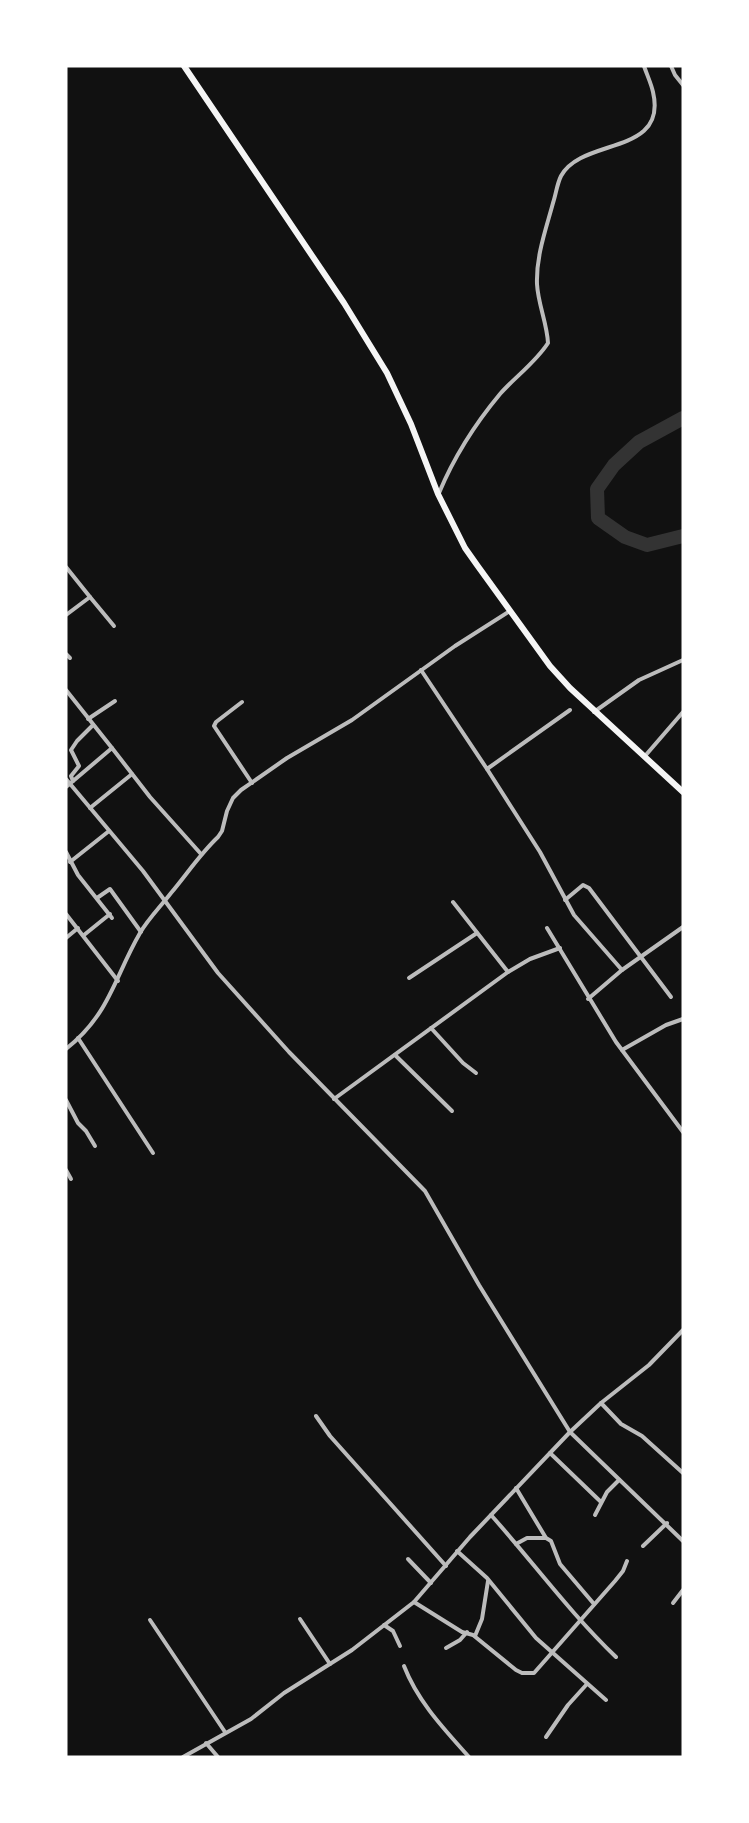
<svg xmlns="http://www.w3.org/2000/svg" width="749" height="1823" viewBox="0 0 749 1823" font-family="'Libre Baskerville',serif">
  <rect width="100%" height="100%" fill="#111"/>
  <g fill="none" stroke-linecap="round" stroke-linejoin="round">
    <polyline stroke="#333" stroke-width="14" points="683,418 639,442 614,465 597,489 598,518 625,537 647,545 683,536"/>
    <g stroke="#bcbcbc" stroke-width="4">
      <polyline points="671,66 675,75 683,85"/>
      <path d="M439 493C454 457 475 424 500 394 515 377 536 362 548 343 547 323 538 304 537 284 536 256 546 229 553 203 556 194 557 184 561 176 582 137 668 156 653 92 651 83 647 75 644 66"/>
      <polyline points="66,567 90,597 66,615"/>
      <polyline points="90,597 114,626"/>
      <polyline points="66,654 70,658"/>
      <polyline points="421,670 487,769 570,710"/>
      <polyline points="66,690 112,748"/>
      <polyline points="242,702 216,722 214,726 252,783"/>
      <polyline points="594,712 639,680 683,660"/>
      <polyline points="88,719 115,701"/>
      <polyline points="645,756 683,712"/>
      <polyline points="487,769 540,852 574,915 622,970"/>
      <polyline points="66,779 143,871 218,973 289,1052 425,1191 479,1285 570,1432 683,1541"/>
      <polyline points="73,781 71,776 79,766 71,750 77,741 93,725"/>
      <polyline points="66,787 112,748 150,797 201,854"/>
      <polyline points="90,808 132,774"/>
      <polyline points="66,852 78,875 112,918"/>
      <polyline points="70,862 109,831"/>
      <polyline points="97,898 110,889 141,932"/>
      <polyline points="565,900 583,885 589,888 671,997"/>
      <polyline points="453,902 508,972"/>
      <polyline points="66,914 118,981"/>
      <polyline points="547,928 616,1042 683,1132"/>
      <polyline points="84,935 110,914"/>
      <polyline points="66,938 78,928"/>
      <polyline points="409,978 477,933"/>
      <polyline points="588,999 622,970 683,927"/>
      <polyline points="431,1028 463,1063 476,1073"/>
      <polyline points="78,1038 153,1153"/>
      <path d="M66 1049C110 1014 114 978 140 933 148 919 161 906 171 893 187 874 200 854 218 837L222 831 227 811 233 798 241 790 287 758 352 720 455 646 510 611"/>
      <polyline points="622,1050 666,1025 683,1019"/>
      <polyline points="395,1055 452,1111"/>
      <polyline points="334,1099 508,972 530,959 560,948"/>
      <polyline points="66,1100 78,1123 86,1131 95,1146"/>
      <polyline points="66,1170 71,1179"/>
      <polyline points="601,1403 621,1424 642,1436 683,1473"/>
      <polyline points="316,1416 330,1436 446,1566"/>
      <polyline points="550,1453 601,1502"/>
      <polyline points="516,1488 546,1538 551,1541 560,1564 594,1604"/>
      <path d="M491 1515C533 1562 570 1613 616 1657"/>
      <polyline points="595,1515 607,1492 619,1480"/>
      <polyline points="516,1544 527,1538 545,1538"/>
      <polyline points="643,1546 667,1523"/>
      <polyline points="457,1551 487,1578 536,1638 606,1700"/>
      <polyline points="408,1559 431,1583"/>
      <polyline points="414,1602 462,1632 473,1635 516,1670 522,1673 534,1673 615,1581 623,1571 627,1561"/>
      <polyline points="673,1603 683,1590"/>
      <polyline points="300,1619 330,1664"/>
      <polyline points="150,1620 225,1732"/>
      <polyline points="384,1625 393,1631 400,1646"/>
      <polyline points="475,1636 482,1619 488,1581"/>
      <polyline points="446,1648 460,1640 467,1632"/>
      <path d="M404 1666C418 1702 444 1729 469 1757"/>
      <polyline points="546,1737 568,1705 587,1684"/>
      <polyline points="206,1743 218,1757"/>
      <polyline points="183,1757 251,1719 284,1693 352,1650 414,1602 470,1537 570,1432 601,1403 649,1365 683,1330"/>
    </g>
    <polyline stroke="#f5f5f5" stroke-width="6" points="184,66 344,303 387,373 411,424 438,494 465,548 477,565 550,666 570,688 683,792"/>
  </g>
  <rect width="749" height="1823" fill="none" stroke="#ffffff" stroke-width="135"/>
</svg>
